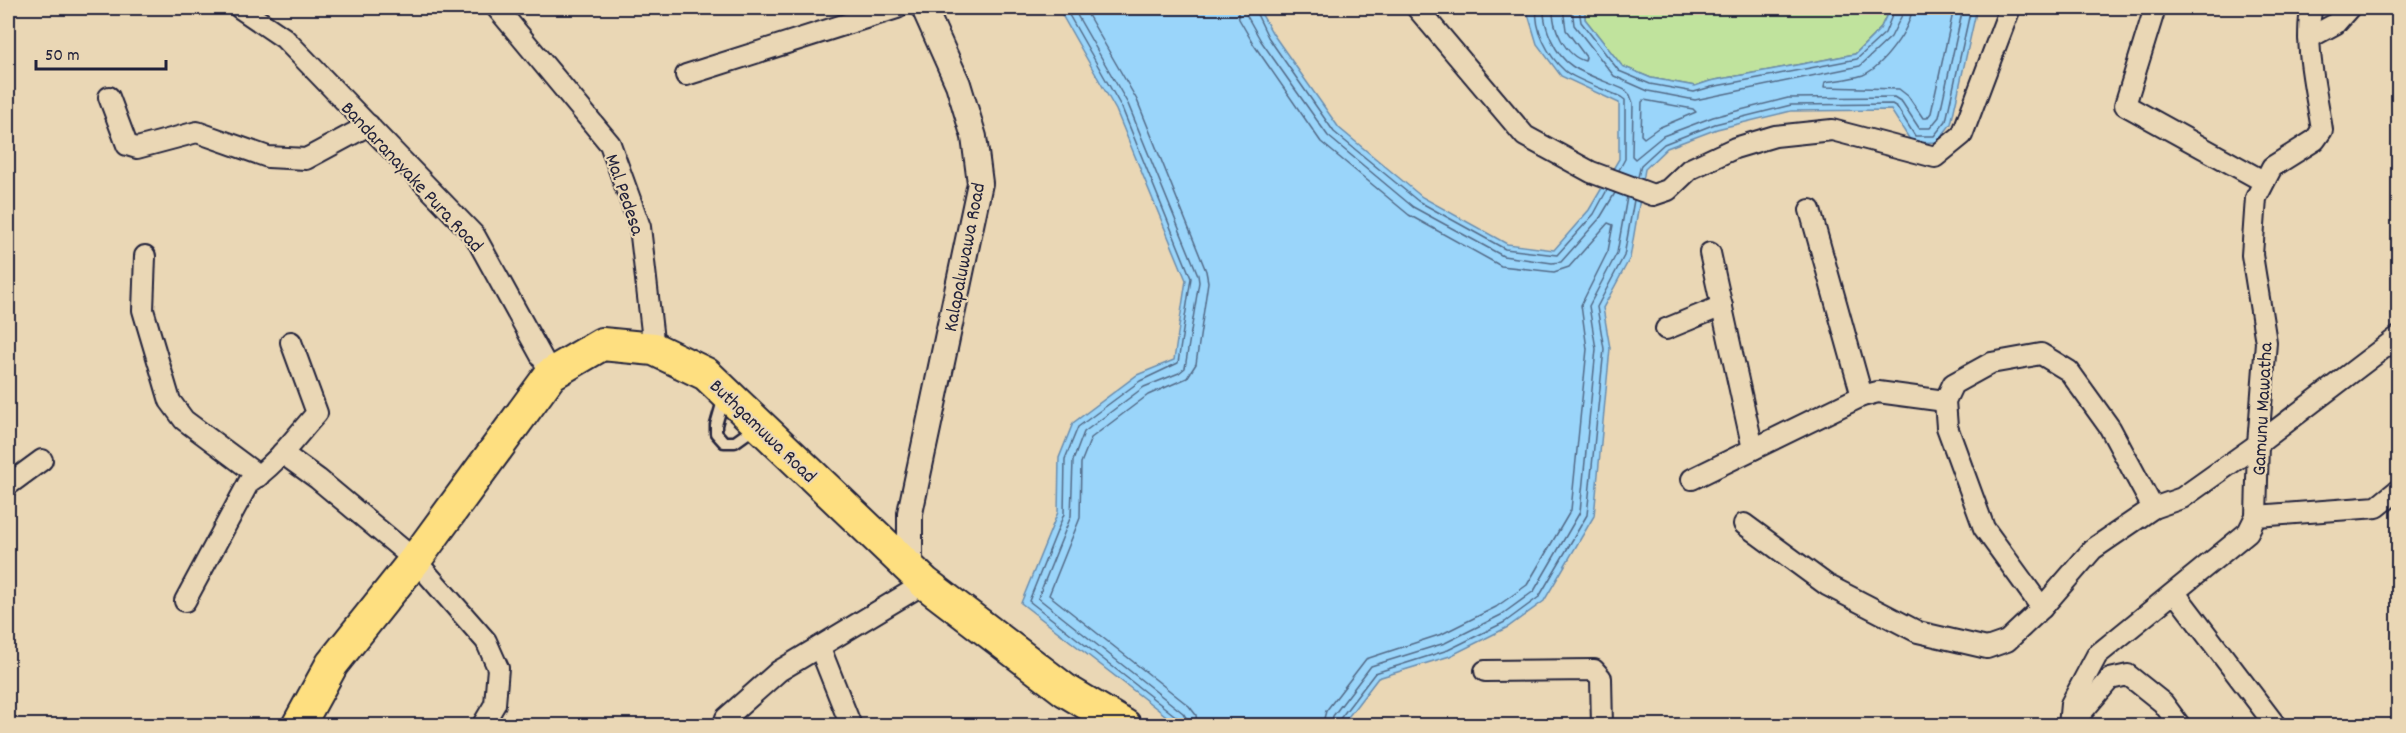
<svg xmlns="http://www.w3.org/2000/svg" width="2406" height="733" viewBox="0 0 2406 733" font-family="Dekko,sans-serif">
  <rect width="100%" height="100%" fill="#ead7b5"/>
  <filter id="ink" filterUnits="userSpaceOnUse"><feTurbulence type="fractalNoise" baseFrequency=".0167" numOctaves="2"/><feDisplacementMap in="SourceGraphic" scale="12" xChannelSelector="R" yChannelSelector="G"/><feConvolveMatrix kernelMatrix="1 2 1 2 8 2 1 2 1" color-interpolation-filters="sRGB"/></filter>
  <g filter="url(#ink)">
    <polygon fill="#c0e39d" stroke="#71826c" stroke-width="1.5" points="1585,8 1890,8 1880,29 1855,54 1710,81 1695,86 1651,78 1622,66 1585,19"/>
    <polygon fill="#9ad5fa" stroke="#6a8dae" stroke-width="1.5" points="1058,8 1258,8 1273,34 1339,128 1422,197 1507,244 1554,250 1589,210 1619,159 1619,103 1561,76 1537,44 1528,14 1532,8 1585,8 1585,19 1622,66 1651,78 1695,86 1710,81 1855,54 1880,29 1890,8 1977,8 1951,124 1937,142 1912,143 1891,110 1791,111 1717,129 1667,148 1645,169 1630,258 1603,308 1610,348 1594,516 1544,601 1508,627 1450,656 1378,678 1342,725 1178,725 1021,603 1058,512 1059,458 1073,423 1137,375 1174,360 1186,280 1116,110"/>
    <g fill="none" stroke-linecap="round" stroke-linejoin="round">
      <g stroke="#526a87" stroke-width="1.5">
        <polyline points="1065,8 1122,108 1191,278 1178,363 1140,381 1078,427 1065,459 1064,514 1029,601 1178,718 1181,726"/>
        <polyline points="1073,8 1128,104 1198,275 1199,282 1185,368 1179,373 1144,387 1084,432 1073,461 1071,516 1038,598 1183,713 1187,719 1188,726"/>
        <polyline points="1084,8 1137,100 1206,271 1208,282 1196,364 1187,378 1148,395 1091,438 1081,463 1080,518 1049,595 1189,706 1196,715 1197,726"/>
        <polyline points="1237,8 1239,19 1254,45 1321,142 1409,215 1501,266 1554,272 1569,267 1608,223 1613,225 1608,251 1581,305 1587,349 1571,510 1527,585 1496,607 1442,634 1366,659 1326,711 1322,726"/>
        <polyline points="1246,8 1247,16 1261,41 1328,136 1413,207 1503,256 1552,263 1561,262 1600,218 1615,193"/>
        <polyline points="1254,8 1268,37 1334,132 1418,201 1505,249 1557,255 1594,214 1607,190"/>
        <path d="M1537 8C1534 29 1548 56 1565 71 1574 79 1608 91 1621 97L1625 100V159L1619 170"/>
        <path d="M1544 8C1543 26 1555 55 1572 66 1587 76 1608 82 1625 90L1630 95 1633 103 1632 156 1635 159 1663 136 1713 117 1788 98 1894 97 1902 102 1919 128H1930L1939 117 1963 8"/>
        <path d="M1553 8C1552 27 1565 56 1585 61L1586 57 1566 30 1563 8"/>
        <polyline points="1572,8 1574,25 1614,76 1648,91 1695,100 1860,66 1891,37 1902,15 1903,8"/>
        <polyline points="1579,8 1581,22 1619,71 1650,84 1694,92 1711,87 1857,59 1885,33 1895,8"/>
        <path d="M1912 8C1911 29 1882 67 1863 75 1851 79 1837 80 1825 82L1824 87 1899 89 1908 96 1923 118H1927L1931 113 1954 8"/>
        <polygon points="1644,100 1693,109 1696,112 1658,128 1644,138 1641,135 1642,102"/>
        <polyline points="1638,177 1641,165 1664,144 1715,124 1791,105 1892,104 1897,107 1915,136 1934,136 1946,121 1971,8"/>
        <polyline points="1331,726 1333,716 1371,666 1445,643 1501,615 1534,591 1580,512 1596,349 1589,306 1617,253 1627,197"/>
        <polyline points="1338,726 1339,720 1375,673 1448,650 1505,622 1539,597 1587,515 1604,349 1597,307 1624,256 1634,200"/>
      </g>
      <g stroke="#22223b" stroke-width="15">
        <polyline id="service" points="724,397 716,425 716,433 724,442 735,442 756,427"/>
      </g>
      <g stroke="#22223b" stroke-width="24">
        <g id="minor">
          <polyline points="240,8 284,38 475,236 551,374"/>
          <polyline points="497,8 610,144 640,227 654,349"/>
          <polyline points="1417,8 1525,136 1591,172 1653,195 1668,190 1690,169 1735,148 1775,136 1832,130 1935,157 1962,135 2010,8"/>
          <polyline points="2155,8 2125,105 2263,181"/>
          <polyline points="2309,38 2335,24 2349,8"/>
          <polyline points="686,75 897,8"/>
          <polyline points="109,97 127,145 137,148 197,132 268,157 306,159 369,125"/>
          <polyline points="1810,210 1862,396"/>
          <polyline points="1710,253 1753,449"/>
          <polyline points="145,256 143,310 170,401 184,420 259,476"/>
          <polyline points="1666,329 1722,306"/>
          <polyline points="282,453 318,479 415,560 486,641 498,668 495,704 482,726"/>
          <polyline points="1692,479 1862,396 1878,392 1945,401"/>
          <polyline points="8,485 42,460"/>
          <polyline points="2256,516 2377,507 2398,490"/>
          <polyline points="1744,524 1827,585 1918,632 1987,648 2007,641 2042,608 2093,549 2153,508 2182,498 2258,444 2398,337"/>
          <polyline points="2175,593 2276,726"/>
          <path d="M185 601 249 482C276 465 296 436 317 413L291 342"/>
          <polyline points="2042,608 1984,528 1947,427 1945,401 1953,384 1991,363 2041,354 2069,371 2110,428 2153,508"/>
          <polyline points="820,648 851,726"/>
          <polyline points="1485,671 1594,670 1601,678 1602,726"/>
          <polyline points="723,726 726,718 779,671 925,583"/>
          <path d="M2069 726 2071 704 2097 655 2248 532 2256 516 2258 444 2266 342 2252 255 2256 198 2272 167 2315 140 2322 130C2317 96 2303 39 2312 8"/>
          <polyline points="2070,726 2110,679 2128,675 2163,703 2180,726"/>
        </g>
      </g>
      <g stroke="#22223b" stroke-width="28">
        <polyline id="tertiary" points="910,568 910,513 980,183 974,137 958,84 924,8"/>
      </g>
      <g stroke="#22223b" stroke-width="36">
        <polyline id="primary" points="298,726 332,664 415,560 551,374 602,344 654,349 706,374 925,583 1065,690 1125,726"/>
      </g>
      <use href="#service" stroke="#ead7b5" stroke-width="10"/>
      <use href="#minor" stroke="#ead7b5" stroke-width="20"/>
      <use href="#tertiary" stroke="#ead7b5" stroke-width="24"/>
      <use href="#primary" stroke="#fedf80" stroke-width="32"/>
    </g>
  </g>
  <g text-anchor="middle" stroke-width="4.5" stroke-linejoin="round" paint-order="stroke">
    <g font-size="20" fill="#22223b" stroke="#ead7b5">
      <text transform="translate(413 176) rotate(47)" y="7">Bandaranayake Pura Road</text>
      <text transform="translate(626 194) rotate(71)" y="7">Mal Pedesa</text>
      <text transform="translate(963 257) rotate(-79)" y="7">Kalapaluwawa Road</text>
      <text transform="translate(2261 409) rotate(-87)" y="7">Gamunu Mawatha</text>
      <text transform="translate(764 430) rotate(44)" y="7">Buthgamuwa Road</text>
    </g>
  </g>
  <rect width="2406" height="733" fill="none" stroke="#ead7b5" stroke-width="30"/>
  <rect x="15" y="15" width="2376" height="703" fill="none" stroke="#22223b" stroke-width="2" filter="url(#ink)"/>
  <path d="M36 60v9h130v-9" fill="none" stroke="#22223b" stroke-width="3"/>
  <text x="45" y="60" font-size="18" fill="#22223b" stroke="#ead7b5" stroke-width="4.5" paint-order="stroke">50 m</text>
</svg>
